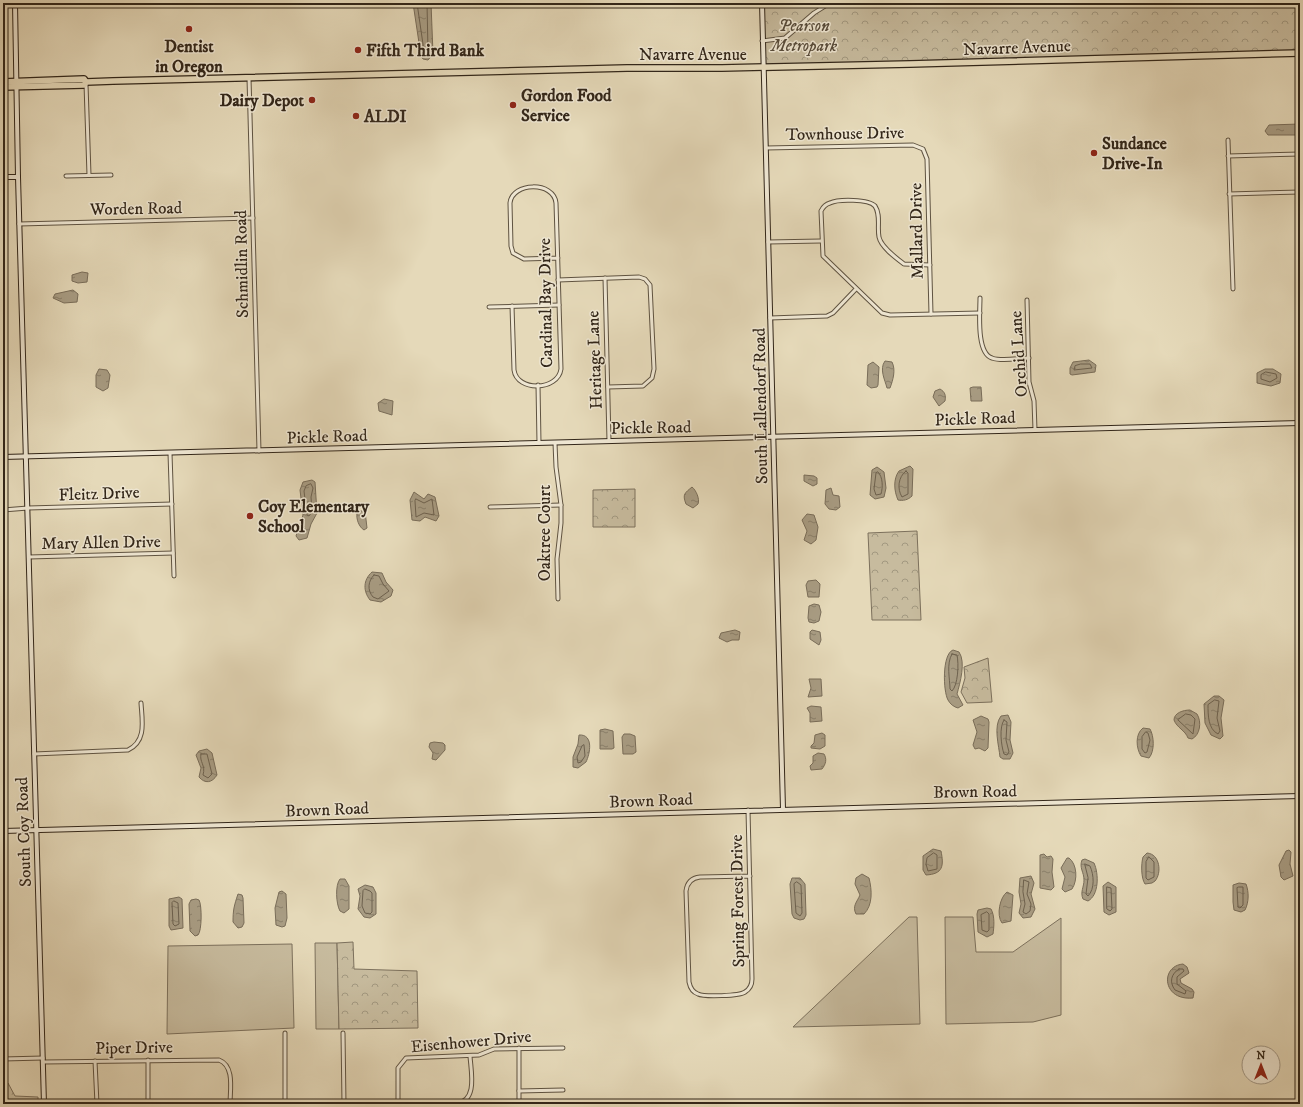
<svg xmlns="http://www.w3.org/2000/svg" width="1303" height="1107" viewBox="0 0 1303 1107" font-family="'IM FELL DW Pica',serif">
  <defs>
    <pattern id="forest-crowns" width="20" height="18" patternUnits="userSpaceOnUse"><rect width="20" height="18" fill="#c7bb9e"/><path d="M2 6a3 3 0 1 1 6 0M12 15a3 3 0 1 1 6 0" fill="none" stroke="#a29880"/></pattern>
    <pattern id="water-ripples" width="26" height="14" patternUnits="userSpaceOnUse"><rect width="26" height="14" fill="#a89c83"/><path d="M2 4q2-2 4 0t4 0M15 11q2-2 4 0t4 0" fill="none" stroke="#897f6a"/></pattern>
  </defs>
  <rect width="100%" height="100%" fill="#e5d9b9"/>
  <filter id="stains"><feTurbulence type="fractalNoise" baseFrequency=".005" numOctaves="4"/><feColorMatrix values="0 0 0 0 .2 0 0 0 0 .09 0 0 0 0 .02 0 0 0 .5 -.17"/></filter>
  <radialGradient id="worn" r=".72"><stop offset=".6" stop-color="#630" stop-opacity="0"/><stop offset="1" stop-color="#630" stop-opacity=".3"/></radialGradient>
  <g fill="#c7bb9e" stroke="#7c705c">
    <polygon points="909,917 917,917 920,1024 793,1027"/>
    <polygon points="945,917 973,917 976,952 1013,952 1061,918 1061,1015 1033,1022 946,1024"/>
    <polygon points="315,943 337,943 339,1029 316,1029"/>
    <polygon points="292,944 294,1028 167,1034 168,946"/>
  </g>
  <g fill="url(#forest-crowns)" stroke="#7c705c">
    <polygon points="762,3 1300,3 1300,53 763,67"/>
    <polygon points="635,489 635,527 593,527 593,490"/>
    <polygon points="917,531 921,620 872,620 868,533"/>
    <polygon points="988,658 992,702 967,703 961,692 965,678 964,667"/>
    <polygon points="353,942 354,969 417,971 418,1028 339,1029 337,943"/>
    <polygon points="8,1083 15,1096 38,1097 38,1104 3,1104 3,1084"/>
  </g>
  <g fill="url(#water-ripples)" stroke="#796d59">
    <polygon points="413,3 431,3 433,54 428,60 423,59 421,56"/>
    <polygon points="1300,124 1300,135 1268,135 1265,131 1269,125"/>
    <polygon points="82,272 88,273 87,282 78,283 72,281 72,275"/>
    <polygon points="73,290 78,294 77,302 64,303 53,298 55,294"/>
    <polygon points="1089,360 1096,365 1095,372 1072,375 1070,374 1070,368 1073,362"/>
    <path d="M885 361 892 362C896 370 893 380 890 388H887C885 380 879 369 885 361Z"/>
    <polygon points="873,362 879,367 878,385 877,387 871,388 867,385 868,365"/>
    <polygon points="99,369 107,370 110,375 108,388 103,391 96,387 96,375"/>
    <polygon points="1265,369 1273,369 1281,374 1280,383 1271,386 1257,383 1257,373"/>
    <polygon points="973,387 981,387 982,401 971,401 970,388"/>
    <path d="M940 389C945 392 946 395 945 401L939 406 933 397 935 391Z"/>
    <polygon points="384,399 393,401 392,415 379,411 378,403"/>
    <path d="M910 466 913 469 912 496C908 500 903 501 898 500 894 491 893 479 899 471Z"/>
    <polygon points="877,467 884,472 886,488 884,497 875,499 870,495 872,470"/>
    <polygon points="804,475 814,476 817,478 817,484 813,486 804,481"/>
    <polygon points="312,480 315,482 317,513 311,524 307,538 299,540 296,536 303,515 300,490 303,482"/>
    <path d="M692 487C696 490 700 499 698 504L693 508 686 504C682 494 685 493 692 487Z"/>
    <polygon points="831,488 833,495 839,496 840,507 836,510 829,509 825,504 826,490"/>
    <polygon points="414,492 424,499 428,494 435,497 439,516 436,521 425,517 420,521 412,520 410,500"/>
    <path d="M360 511H365L367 528 364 530C359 527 356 519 357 513Z"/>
    <polygon points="807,514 814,515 818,527 816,540 811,544 804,540 807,531 802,520"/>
    <path d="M372 572 382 573 386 582 393 590 391 596 381 602 370 600C363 591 363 580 372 572Z"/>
    <polygon points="816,580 820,584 819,597 808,597 806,585 808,581"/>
    <polygon points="814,604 819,605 821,612 819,621 814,623 809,622 808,618 809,606"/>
    <polygon points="735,630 740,632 739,640 732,640 727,642 719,638 721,633"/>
    <polygon points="812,630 820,632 821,640 819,645 810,639 810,632"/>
    <path d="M953 650 959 652C966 662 960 683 957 694L963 705 958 708C954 707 950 704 948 700 943 691 942 654 953 650Z"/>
    <polygon points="809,679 821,679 822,696 808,697 811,688"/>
    <polygon points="1214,696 1219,696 1224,700 1221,718 1223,736 1220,739 1211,735 1205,723 1204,704"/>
    <polygon points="811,706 821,707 822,721 810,722 810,713 807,708"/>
    <path d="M1190 710 1197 714C1202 722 1200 735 1192 739L1188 738C1185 730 1177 728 1174 720 1174 713 1183 710 1190 710Z"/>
    <path d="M1008 715 1011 722 1010 740 1013 753 1010 759H1003L1000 757C999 746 993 726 1001 716Z"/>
    <polygon points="981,716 988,719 989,722 988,748 985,751 979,748 975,749 973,745 977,732 973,720"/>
    <path d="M1143 728 1150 729C1154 736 1155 751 1149 758L1141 756C1136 748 1135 734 1143 728Z"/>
    <polygon points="605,729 613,731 614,748 612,749 600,749 600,730"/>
    <polygon points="822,733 825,735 825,746 820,749 811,748 811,746 814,743 815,735"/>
    <polygon points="630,734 635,736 636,752 633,754 623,754 622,737 624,734"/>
    <path d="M579 735C594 734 590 754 586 762L578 768 573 767V757L578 744Z"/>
    <polygon points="434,742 443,743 445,745 445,750 436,760 432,759 433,753 429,747 430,743"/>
    <path d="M207 749 212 753 217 775C212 783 205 784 199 777L201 768 196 755 199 751Z"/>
    <path d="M818 753 824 754C827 759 826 764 822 769L811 770 810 766 813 763V756Z"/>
    <path d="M933 849 941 851C944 866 943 874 926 875L923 870V856Z"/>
    <polygon points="1289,850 1291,852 1290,864 1293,876 1284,880 1281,877 1279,865 1286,851"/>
    <path d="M1147 853C1160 854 1162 873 1155 881L1152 883 1145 884C1141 878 1141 864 1143 857Z"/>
    <polygon points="1044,854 1047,857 1051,856 1053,859 1052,872 1054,887 1051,890 1040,888 1040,855"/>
    <path d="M1067 858H1069C1077 864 1078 880 1072 889L1065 892 1062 889 1065 877 1061 868Z"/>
    <path d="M1085 859 1094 863C1099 874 1099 895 1088 901L1083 899C1080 892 1084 887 1084 880 1084 872 1079 868 1082 860Z"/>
    <path d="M862 874 869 878C872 890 873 905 864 914H856C852 906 857 902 860 895L855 884 856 878Z"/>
    <polygon points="1031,876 1034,883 1031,894 1035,909 1031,917 1023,918 1019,913 1021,904 1019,892 1020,878"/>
    <polygon points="792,878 800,878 805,884 806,915 804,919 800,920 794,918 792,914 790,884"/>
    <path d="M340 879H345L349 886V909L344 913 340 911C336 904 335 885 340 879Z"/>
    <polygon points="1108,882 1116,887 1116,912 1109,915 1104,912 1103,886"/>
    <path d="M1239 883 1246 884C1249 892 1249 902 1245 910L1241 912 1234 910 1233 902V885Z"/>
    <polygon points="365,885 373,887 376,893 376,914 370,918 364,917 358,909 360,896 358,889"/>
    <polygon points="282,891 286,894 287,918 285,926 282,927 276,925 275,908 279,892"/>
    <path d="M1007 892 1013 895 1011 921 1002 923C996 915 1000 897 1007 892Z"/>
    <path d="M238 894 242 895 243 898 244 923 242 927 238 928 233 922C233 910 234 906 238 894Z"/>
    <polygon points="179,897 182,899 183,928 171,930 169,926 169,899"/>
    <path d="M196 899 199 900C202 905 202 931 198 935L195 936 190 931 189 904 191 900Z"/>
    <path d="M987 908 991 909C995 916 994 927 993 934L987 937 978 932 977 914 978 910Z"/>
    <path d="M1183 964 1187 967 1189 973 1180 979 1181 983 1192 989 1194 992 1193 998C1162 1001 1160 966 1183 964Z"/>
  </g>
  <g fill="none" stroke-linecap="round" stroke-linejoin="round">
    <g stroke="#6d614e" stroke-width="1">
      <polyline points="417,3 424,51 427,53 428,51 427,3"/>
      <polygon points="1081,364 1090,364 1092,368 1074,370 1075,366"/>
      <polygon points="1266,372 1276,374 1277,378 1270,382 1261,379 1261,375"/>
      <path d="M906 471 908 473V494L902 497C897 489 898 477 906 471Z"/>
      <path d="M878 472C883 477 883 487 881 494L876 495 874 489 876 473Z"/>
      <polygon points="311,484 313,488 311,497 312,512 309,516 307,515 304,491 306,486"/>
      <polygon points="416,499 424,503 432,499 434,515 424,513 416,517 415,501"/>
      <path d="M374 575 379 576 383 584 389 591 378 599 373 597C367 590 368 581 374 575Z"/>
      <path d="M952 654 957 655C959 664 958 685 952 691L950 689C950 679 946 664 952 654Z"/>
      <path d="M1215 700 1219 701 1217 718 1220 731 1218 734C1208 729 1208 715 1208 705Z"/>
      <polygon points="1186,714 1191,715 1195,719 1193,734 1178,720"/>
      <path d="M1004 720 1007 722 1006 740 1009 752 1007 755 1004 754C1001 745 999 727 1004 720Z"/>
      <polygon points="1146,732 1148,733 1150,740 1147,752 1145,753 1142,749 1142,737"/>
      <polygon points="584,745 585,756 581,762 578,763 577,757 582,746"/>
      <path d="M201 754H207L212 774 208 778 203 775C206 765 199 762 201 754Z"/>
      <polygon points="934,853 937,855 937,869 928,871 926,864 927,858"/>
      <polygon points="1149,857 1154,862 1154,877 1148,880 1146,878 1146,862"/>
      <path d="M1085 864 1090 866C1094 875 1095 889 1088 896L1086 894 1088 878Z"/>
      <polygon points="1024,880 1029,882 1027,894 1031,904 1030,911 1026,914 1023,912 1025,904 1023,892"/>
      <polygon points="797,882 801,885 802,913 800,916 796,913 794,884"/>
      <polygon points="1107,887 1111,888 1112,909 1110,911 1107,909"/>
      <polygon points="1239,887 1243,887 1243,905 1240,908 1238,907 1237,888"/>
      <polygon points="365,889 370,891 372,893 372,912 370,914 365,913 362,906 363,891"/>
      <polygon points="174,901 178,903 179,924 175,926 173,924 172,903"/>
      <polygon points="987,912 989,914 989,930 987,932 982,930 981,915"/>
      <path d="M1179 969H1183L1184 971 1177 977V984L1186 991 1185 994 1175 990C1169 982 1171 974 1179 969Z"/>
    </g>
    <g stroke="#5f5341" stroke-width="5">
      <g id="street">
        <polyline points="746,3 751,3"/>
        <polyline points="762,41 785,38 814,13 830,3"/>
        <polyline points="249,78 259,451"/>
        <polyline points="86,84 89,175"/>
        <polyline points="1228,140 1233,289"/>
        <polyline points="766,148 913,145 923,149 927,159 931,314"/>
        <polyline points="1228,156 1300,154"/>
        <polyline points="66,176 111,175"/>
        <polyline points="1229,194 1300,192"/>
        <polyline points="19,224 253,218"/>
        <polyline points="768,242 821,241"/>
        <path d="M930 265 904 264C896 258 881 247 879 237 877 227 881 215 875 206 869 199 838 199 830 203 826 204 823 207 821 211L823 256 882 313 890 315 980 313"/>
        <polyline points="605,278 609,441"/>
        <polyline points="558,280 639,277 645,279 650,285 654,369 652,378 643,386 608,387"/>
        <path d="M980 298C980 312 976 353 992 358 1002 362 1018 358 1029 358"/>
        <polyline points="1027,300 1029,382 1034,401 1035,430"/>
        <path d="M512 306 514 370C517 392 558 391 561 369L556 203C554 181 512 182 510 203L511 246 513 253 524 259 558 258"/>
        <polyline points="489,307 559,305"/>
        <polyline points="770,318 827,316 833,313 856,289"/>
        <polyline points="538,385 539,443"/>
        <polyline points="555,443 556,467 561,505 561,523 557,559 558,599"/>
        <polyline points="170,453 174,576"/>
        <polyline points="490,507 561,505"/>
        <polyline points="28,508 172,504"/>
        <polyline points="3,510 28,508"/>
        <polyline points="29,557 173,553"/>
        <path d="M34 754 128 750C147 741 142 720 141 703"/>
        <path d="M748 810 752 979C752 984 750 989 745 992 740 996 704 997 698 994 692 992 690 987 689 982L686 891C687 883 691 878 700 877L750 876"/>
        <polyline points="285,1033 285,1104"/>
        <polyline points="343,1033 344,1104"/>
        <polyline points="519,1048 519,1104"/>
        <polyline points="3,1059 43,1058"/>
        <polyline points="148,1060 148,1104"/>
        <polyline points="95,1061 97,1104"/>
        <path d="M43 1062 219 1060C235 1066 230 1090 230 1104"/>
        <polyline points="519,1091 563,1090"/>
        <polyline points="198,1103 230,1104"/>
        <polyline points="398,1104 398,1068 406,1058 479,1055 494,1049 563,1048"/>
        <path d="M456 1104C478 1101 471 1072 470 1056"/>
      </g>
    </g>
    <g stroke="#322619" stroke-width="6">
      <g id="secondary">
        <polyline points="15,3 18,177 44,1104"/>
        <polyline points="762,3 783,809"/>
        <polyline points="3,177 18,177"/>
        <polyline points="3,457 1300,423"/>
        <polyline points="3,831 1300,796"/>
      </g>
    </g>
    <g stroke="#322619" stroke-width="8">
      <g id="highway">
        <polyline points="3,82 84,79 86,82"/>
        <polyline points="3,87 84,85 86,82 113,81 627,68 722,68 910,64 1300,53"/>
      </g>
    </g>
    <use href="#street" stroke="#eee6d2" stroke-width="3"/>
    <use href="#secondary" stroke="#eee6d2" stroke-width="4"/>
    <use href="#highway" stroke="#e5d9b9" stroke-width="5.5"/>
  </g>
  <g fill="#8f2418" stroke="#eee6d2" stroke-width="1.5">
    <circle cx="189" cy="29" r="4"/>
    <circle cx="358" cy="50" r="4"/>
    <circle cx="312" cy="100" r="4"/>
    <circle cx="513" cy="105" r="4"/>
    <circle cx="356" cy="116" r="4"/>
    <circle cx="1094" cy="153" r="4"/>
    <circle cx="250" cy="516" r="4"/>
  </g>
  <g text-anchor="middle" stroke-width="3" stroke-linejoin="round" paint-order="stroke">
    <g font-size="17" font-style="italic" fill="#574b3a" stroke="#eee6d2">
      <text x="804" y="31">Pearson<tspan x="804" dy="20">Metropark</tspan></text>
    </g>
    <g font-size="17" font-weight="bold" fill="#322619" stroke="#eee6d2" text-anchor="start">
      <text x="189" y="52" text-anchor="middle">Dentist<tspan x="189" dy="20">in Oregon</tspan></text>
      <text x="366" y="56">Fifth Third Bank</text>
      <text x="521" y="101">Gordon Food<tspan x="521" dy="20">Service</tspan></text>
      <text x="304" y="106" text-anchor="end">Dairy Depot</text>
      <text x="364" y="122">ALDI</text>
      <text x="1102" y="149">Sundance<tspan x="1102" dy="20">Drive-In</tspan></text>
      <text x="258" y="512">Coy Elementary<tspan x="258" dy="20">School</tspan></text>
    </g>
    <g font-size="17" fill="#322619" stroke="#eee6d2">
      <text transform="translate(1017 47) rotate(-2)" y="6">Navarre Avenue</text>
      <text x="693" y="60">Navarre Avenue</text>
      <text transform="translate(845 133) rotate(-1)" y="6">Townhouse Drive</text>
      <text transform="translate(136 208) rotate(-1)" y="6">Worden Road</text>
      <text transform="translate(916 231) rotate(-91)" y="6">Mallard Drive</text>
      <text transform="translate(241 264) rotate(-91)" y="6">Schmidlin Road</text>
      <text transform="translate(545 303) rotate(-91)" y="6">Cardinal Bay Drive</text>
      <text transform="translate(1018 354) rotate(-94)" y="6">Orchid Lane</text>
      <text transform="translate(594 360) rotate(-92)" y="6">Heritage Lane</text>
      <text transform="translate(760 406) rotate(-91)" y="6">South Lallendorf Road</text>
      <text transform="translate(975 418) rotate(-2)" y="6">Pickle Road</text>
      <text transform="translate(651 427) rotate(-1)" y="6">Pickle Road</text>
      <text transform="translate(327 436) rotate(-2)" y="6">Pickle Road</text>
      <text transform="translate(99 493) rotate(-2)" y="6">Fleitz Drive</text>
      <text transform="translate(544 533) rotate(-90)" y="6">Oaktree Court</text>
      <text transform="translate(101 542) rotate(-1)" y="6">Mary Allen Drive</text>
      <text transform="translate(975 791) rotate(-1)" y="6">Brown Road</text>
      <text transform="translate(651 800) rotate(-2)" y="6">Brown Road</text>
      <text transform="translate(327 809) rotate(-2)" y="6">Brown Road</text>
      <text transform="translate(23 832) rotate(-92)" y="6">South Coy Road</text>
      <text transform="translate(737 901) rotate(-91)" y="6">Spring Forest Drive</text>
      <text transform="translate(471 1041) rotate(-5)" y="6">Eisenhower Drive</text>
      <text transform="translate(134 1047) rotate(-1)" y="6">Piper Drive</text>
    </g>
  </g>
  <rect width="1303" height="1107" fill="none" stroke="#e5d9b9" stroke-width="16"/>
  <rect x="4" y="4" width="1295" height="1099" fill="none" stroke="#322619" stroke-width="2"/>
  <rect x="8" y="8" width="1287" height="1091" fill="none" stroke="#322619"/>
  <g transform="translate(1261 1065)"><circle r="19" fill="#eee6d2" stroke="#a39988"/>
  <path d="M0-3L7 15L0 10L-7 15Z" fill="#8f2418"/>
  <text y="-6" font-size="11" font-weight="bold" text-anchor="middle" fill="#322619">N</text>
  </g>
  <rect width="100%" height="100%" filter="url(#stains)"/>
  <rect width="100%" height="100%" fill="url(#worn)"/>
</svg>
